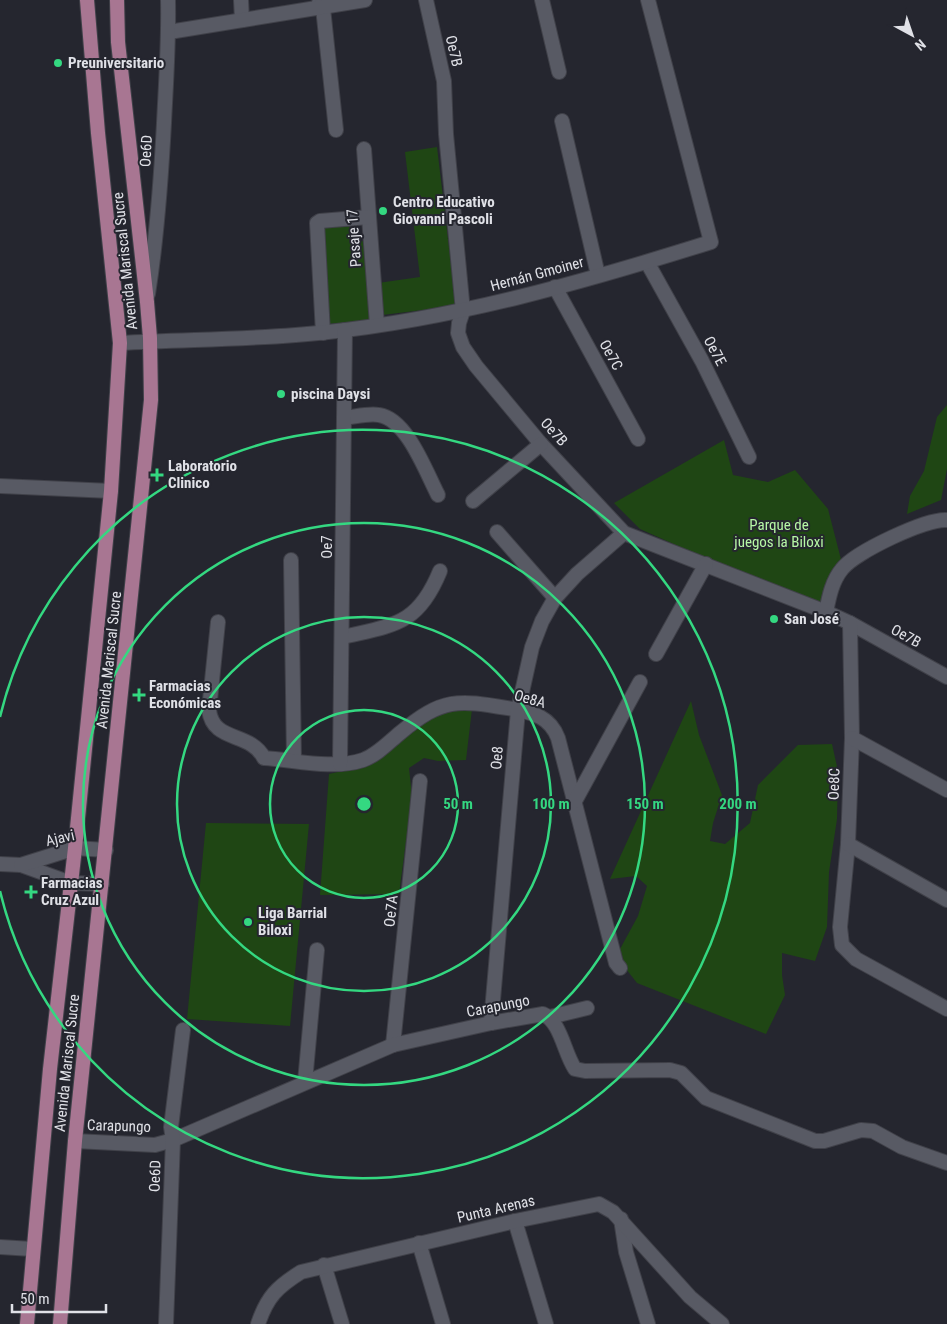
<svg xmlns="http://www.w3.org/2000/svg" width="947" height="1324" viewBox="0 0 947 1324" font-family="'Roboto Condensed',sans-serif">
  <rect width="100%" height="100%" fill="#25262f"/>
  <g fill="#1f4614">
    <polygon points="437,147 456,306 382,315 378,283 420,277 405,152"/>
    <polygon points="349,220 350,242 366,241 372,321 326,324 319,222"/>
    <polygon points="947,405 947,469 941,500 907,514 910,496 924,471 937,417"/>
    <polygon points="724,440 733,475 768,482 795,470 828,509 843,567 826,612 640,529 614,503"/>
    <polygon points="691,701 699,735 722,795 713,823 710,841 725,844 750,823 758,785 798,745 832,744 838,771 837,819 829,872 827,927 815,961 782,953 782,975 785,995 766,1034 637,983 626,969 620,949 638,916 647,886 636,876 610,879"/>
    <polygon points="448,709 472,709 466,760 438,761 424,758 409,768 412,796 399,894 320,895 329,774 360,767 410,730"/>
    <polygon points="206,823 309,824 290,1026 187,1019"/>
  </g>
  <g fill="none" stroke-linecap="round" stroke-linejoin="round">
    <g stroke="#404149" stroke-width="16">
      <g id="minor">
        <polyline points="241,0 242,20"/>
        <polyline points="426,0 444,81 446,134 463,311 459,323 458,333 463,347 476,366 541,444 624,533 826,612 850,623 947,677"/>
        <polyline points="542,0 559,72"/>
        <polyline points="319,3 323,8 336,130"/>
        <polyline points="169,32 365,0"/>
        <polyline points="562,121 598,275"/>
        <polyline points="364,149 377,325"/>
        <polyline points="647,262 702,361 749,457"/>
        <polyline points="555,287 638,439"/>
        <path d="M148 294C157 237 161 180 164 123 166 82 169 41 168 0"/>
        <polyline points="323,333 317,223 320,221 369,217"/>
        <path d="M120 343C189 339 260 340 328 332 458 318 587 281 711 242L648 0"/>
        <path d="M344 418C355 417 368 413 379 415 407 419 426 472 438 495"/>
        <polyline points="0,486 111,491"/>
        <polyline points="473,501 541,444"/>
        <polyline points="497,532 555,598"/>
        <polyline points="291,560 294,760"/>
        <path d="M826 612C829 597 832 581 842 569 855 552 927 518 947 520"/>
        <path d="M218 622 209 710C213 743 250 731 264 758 295 760 333 770 363 760 377 755 389 742 400 733 444 696 459 700 513 709 534 713 550 717 558 738L616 963 620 968"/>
        <polyline points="850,623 852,738 848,844 840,927 842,945 856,959 947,1009"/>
        <path d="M343 637C394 625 418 625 440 571"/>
        <polyline points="656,654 706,564"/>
        <polyline points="852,738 947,790"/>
        <polyline points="340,764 345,330"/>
        <polyline points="575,801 640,682"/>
        <polyline points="848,844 947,900"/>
        <polyline points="550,1017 587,1008"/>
        <polyline points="491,1023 518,710 532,647 542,621 555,598 577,574 624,533"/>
        <polyline points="393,1045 420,781"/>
        <polyline points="305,1082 317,950"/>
        <path d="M75 1141 155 1145 173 1140 393 1045 491 1023 543 1014C561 1022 564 1053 575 1069L585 1071 670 1070 681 1073 706 1098 815 1141H824L861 1130 873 1131 902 1147 947 1163"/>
        <polyline points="621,1219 626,1252 648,1324"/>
        <polyline points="515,1221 546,1324"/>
        <polyline points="419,1243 443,1324"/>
        <polyline points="0,1247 32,1249"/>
        <polyline points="324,1265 342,1324"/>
        <polyline points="166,1324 173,1140 171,1127 183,1030"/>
        <path d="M258 1324C267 1297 277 1287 301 1272L515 1221 599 1204 613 1212 690 1297 722 1324"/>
      </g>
    </g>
    <g stroke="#404149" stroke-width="16">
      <g id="tertiary">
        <polyline points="0,864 21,865 71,883 102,884"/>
        <polyline points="21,865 75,848 106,850"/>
      </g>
    </g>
    <g stroke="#404149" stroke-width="16">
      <g id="primary">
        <polyline points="27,1324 50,1069 75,848 111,491 120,343 98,133 87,0"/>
        <polyline points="60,1324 75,1141 151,400 150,338 147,302 118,42 117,0"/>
      </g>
    </g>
    <use href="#minor" stroke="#585a64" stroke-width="14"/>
    <use href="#tertiary" stroke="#585a64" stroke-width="14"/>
    <use href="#primary" stroke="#a87692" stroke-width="14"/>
  </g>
  <g fill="none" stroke="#34d881" stroke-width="2.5">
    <circle cx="364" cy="804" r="94"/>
    <circle cx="364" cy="804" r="187"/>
    <circle cx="364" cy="804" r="281"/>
    <path d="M0 717A374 374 0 1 1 0 891"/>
  </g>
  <g fill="#34d881" stroke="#25262f" stroke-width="2">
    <circle cx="58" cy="63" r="5"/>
    <circle cx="383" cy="211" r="5"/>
    <circle cx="281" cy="394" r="5"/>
    <path d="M154.5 467.5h5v5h5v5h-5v5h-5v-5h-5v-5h5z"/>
    <circle cx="774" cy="619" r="5"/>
    <path d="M136.5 687.5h5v5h5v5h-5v5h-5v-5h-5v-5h5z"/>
    <path d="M28.5 884.5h5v5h5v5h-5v5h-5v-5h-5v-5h5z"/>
    <circle cx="248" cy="922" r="5"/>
  </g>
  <g text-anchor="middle" stroke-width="4" stroke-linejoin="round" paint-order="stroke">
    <g font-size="15" fill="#e0e1e7" stroke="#25262f">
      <text transform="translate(454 51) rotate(77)" y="5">Oe7B</text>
      <text transform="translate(146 151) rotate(-87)" y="5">Oe6D</text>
      <text transform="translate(354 238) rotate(-94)" y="5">Pasaje 17</text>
      <text transform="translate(125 261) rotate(-96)" y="5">Avenida Mariscal Sucre</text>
      <text transform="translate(537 274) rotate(-15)" y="5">Hernán Gmoiner</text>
      <text transform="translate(715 351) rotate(62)" y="5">Oe7E</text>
      <text transform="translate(611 355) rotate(61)" y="5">Oe7C</text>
      <text transform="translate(554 432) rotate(48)" y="5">Oe7B</text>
      <text transform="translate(327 547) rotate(-90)" y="5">Oe7</text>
      <text transform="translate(906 636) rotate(29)" y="5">Oe7B</text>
      <text transform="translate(109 660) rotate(-84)" y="5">Avenida Mariscal Sucre</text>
      <text transform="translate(530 699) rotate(16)" y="5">Oe8A</text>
      <text transform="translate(497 758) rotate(-85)" y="5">Oe8</text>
      <text transform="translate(834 784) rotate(-88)" y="5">Oe8C</text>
      <text transform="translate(60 838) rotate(-13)" y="5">Ajavi</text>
      <text transform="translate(391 911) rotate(-84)" y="5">Oe7A</text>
      <text transform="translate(498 1006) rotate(-11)" y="5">Carapungo</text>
      <text transform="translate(67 1063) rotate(-84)" y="5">Avenida Mariscal Sucre</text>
      <text transform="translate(119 1126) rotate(2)" y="5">Carapungo</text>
      <text transform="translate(155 1176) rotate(-88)" y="5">Oe6D</text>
      <text transform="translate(496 1209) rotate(-13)" y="5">Punta Arenas</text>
    </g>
    <g font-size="15" font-weight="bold" fill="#e0e1e7" stroke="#25262f" text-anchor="start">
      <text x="68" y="68">Preuniversitario</text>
      <text x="393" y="207">Centro Educativo<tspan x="393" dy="17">Giovanni Pascoli</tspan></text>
      <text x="291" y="399">piscina Daysi</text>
      <text x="168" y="471">Laboratorio<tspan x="168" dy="17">Clinico</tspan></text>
      <text x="784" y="624">San José</text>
      <text x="149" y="691">Farmacias<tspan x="149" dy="17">Económicas</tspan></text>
      <text x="41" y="888">Farmacias<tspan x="41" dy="17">Cruz Azul</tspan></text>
      <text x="258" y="918">Liga Barrial<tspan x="258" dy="17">Biloxi</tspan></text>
    </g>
    <g font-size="15" fill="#b6f7a5" stroke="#25262f">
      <text x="779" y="530">Parque de<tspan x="779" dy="17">juegos la Biloxi</tspan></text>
    </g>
  </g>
  <circle cx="364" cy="804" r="8" fill="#34d881" stroke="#25262f" stroke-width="2.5"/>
  <g font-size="15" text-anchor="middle" font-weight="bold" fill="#34d881" stroke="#25262f" stroke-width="4" stroke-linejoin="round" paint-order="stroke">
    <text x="458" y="809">50 m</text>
    <text x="551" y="809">100 m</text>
    <text x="645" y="809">150 m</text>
    <text x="738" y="809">200 m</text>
  </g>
  <g transform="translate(912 35) rotate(140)" stroke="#25262f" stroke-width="4" paint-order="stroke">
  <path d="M0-4L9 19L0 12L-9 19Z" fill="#e0e1e7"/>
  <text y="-8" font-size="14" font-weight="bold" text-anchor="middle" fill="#e0e1e7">N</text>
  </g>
  <path d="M12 1304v8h94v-8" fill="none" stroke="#e0e1e7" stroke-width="2.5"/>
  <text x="20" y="1304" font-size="15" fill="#e0e1e7" stroke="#25262f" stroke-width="4" paint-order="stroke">50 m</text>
</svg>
